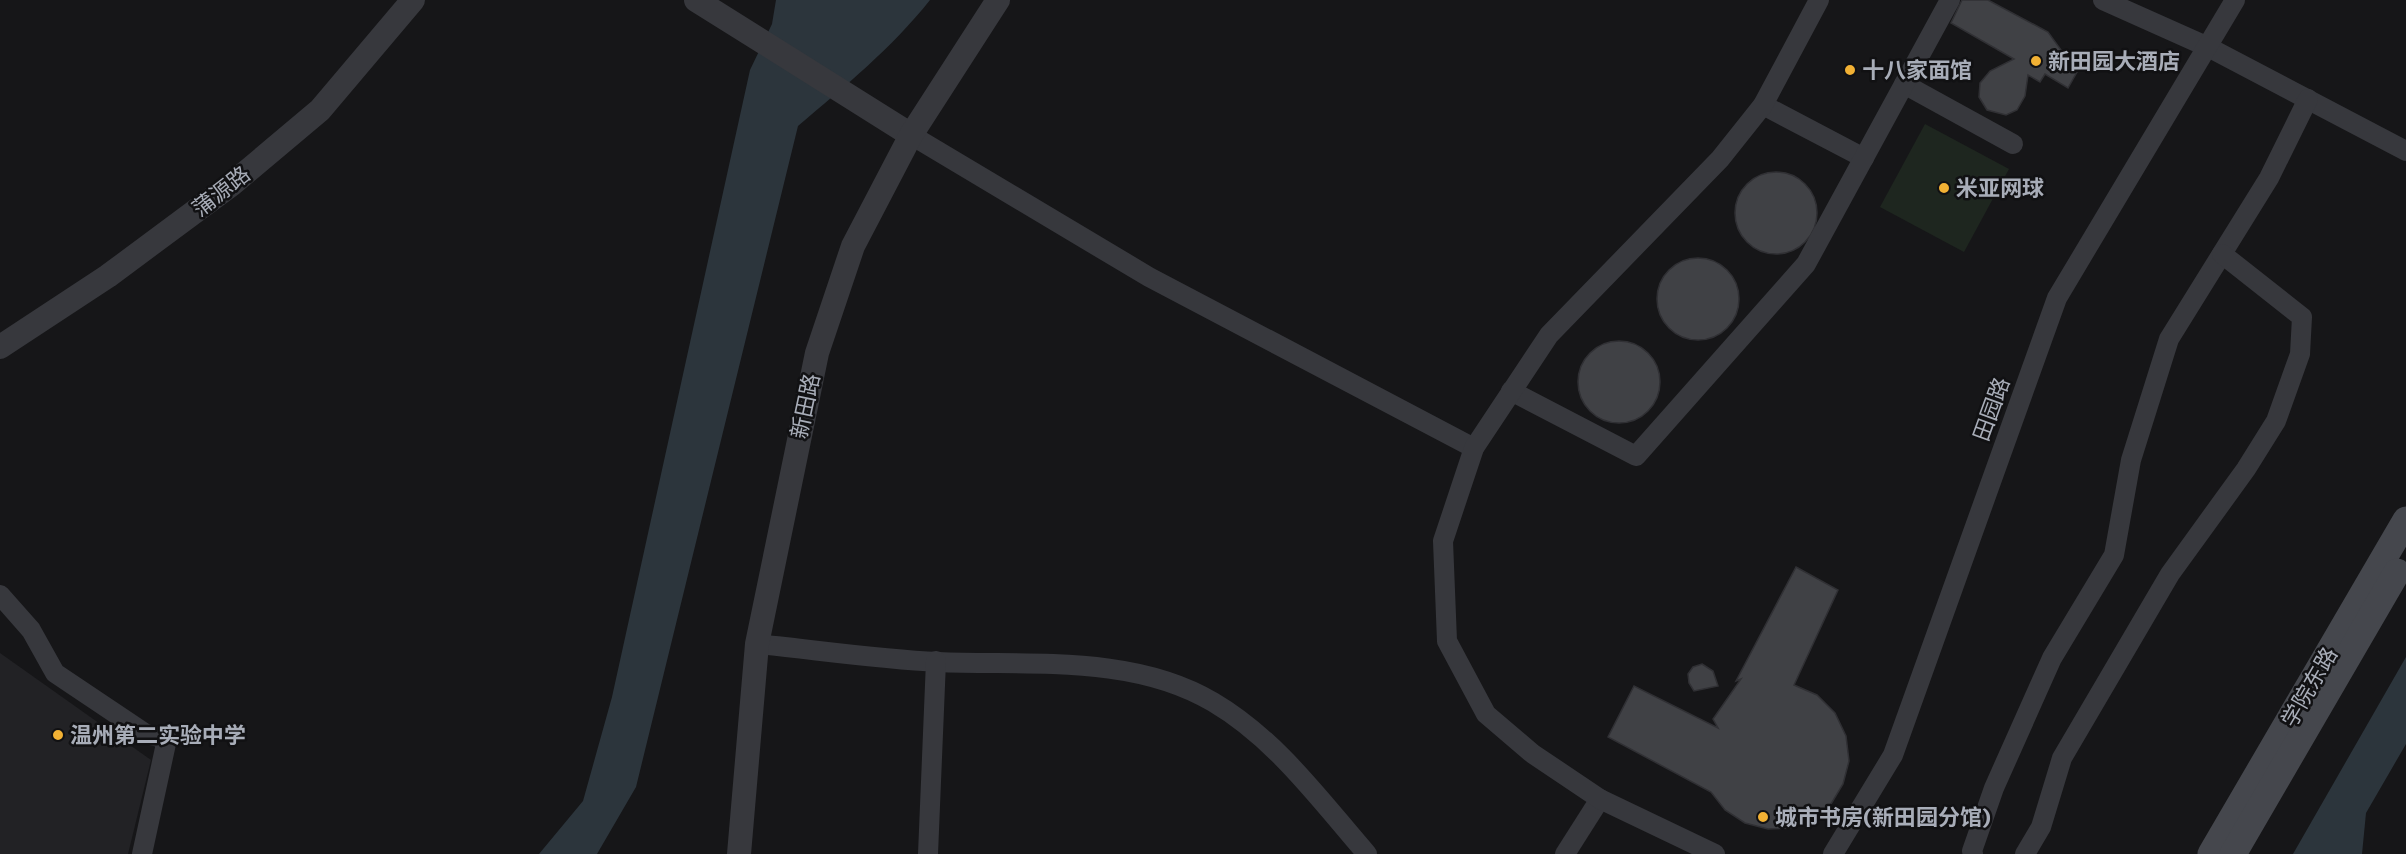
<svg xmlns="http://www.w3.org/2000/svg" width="2406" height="854" viewBox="0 0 2406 854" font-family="Commissioner,'Noto Sans SC',sans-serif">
  <rect width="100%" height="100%" fill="#161618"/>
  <polygon fill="#222225" points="0,653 151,760 128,854 0,854"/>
  <polygon fill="#1e261f" points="1925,124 2009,169 1964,252 1880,207"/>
  <g fill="#2c353c">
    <path d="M776 0H930C892 48 844 87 798 126L636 787 597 854H539L583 801 612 697 750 70 772 24Z"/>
    <polygon points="2406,657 2406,744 2366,813 2362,854 2293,854"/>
  </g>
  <g fill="#404145" stroke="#303034" stroke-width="1.5">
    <polygon points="1962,0 1988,0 2048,32 2077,72 2068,88 2045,74 2040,82 2028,75 2025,96 2017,110 2006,115 1987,110 1979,97 1980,83 1990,71 2014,59 1951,23"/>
    <circle cx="1776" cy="213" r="41"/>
    <circle cx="1698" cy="299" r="41"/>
    <circle cx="1619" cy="382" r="41"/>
    <polygon points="1796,567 1838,590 1794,685 1817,695 1835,713 1846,736 1849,761 1843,784 1831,804 1813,819 1791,828 1768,829 1745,823 1725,810 1711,792 1608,737 1634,686 1718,728 1713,719 1741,679 1736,681"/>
    <polygon points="1702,664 1713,671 1718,686 1694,691 1689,683 1688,674 1693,667"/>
  </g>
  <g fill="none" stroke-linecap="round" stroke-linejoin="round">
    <g stroke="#37383d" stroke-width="20">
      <polyline points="2103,0 2208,47 2406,151"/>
      <polyline points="1904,84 2013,144"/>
      <polyline points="1763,105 1864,158"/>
      <polyline points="911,135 1149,277 1474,448"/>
      <polyline points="1511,391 1636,456 1806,264 1950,0"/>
      <polyline points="0,595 31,630 55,673 146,734 167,739 142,854"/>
      <path d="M757 644C817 650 877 659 938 662 1029 666 1132 654 1213 702 1276 739 1320 800 1367 854"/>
      <polyline points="928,854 936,661"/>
      <polyline points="1565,854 1600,799"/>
      <polyline points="1715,854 1600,799 1533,754 1486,714 1447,641 1443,541 1474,448 1549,335 1720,159 1763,105 1819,0"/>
      <polyline points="1833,854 1893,755 2057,298 2235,0"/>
      <polyline points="1973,854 1972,851 1994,788 2052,658 2114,555 2131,460 2169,339 2269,178 2308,99"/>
      <polyline points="2025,854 2041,827 2062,758 2170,574 2246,469 2276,421 2300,354 2302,317 2222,254"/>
    </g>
    <g stroke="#37383d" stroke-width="24">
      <polyline points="696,0 911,135"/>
      <polyline points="0,347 108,276 232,184 320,110 413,0"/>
      <polyline points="739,854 757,644 817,353 853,246 911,135 998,0"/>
    </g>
    <g stroke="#45474d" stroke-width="27">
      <polyline points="2211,854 2406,520"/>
      <polyline points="2233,854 2397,572"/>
    </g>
  </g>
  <g fill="#f2b134" stroke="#111113" stroke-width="2">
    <circle cx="2036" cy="61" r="6"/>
    <circle cx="1850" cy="70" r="6"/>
    <circle cx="1944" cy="188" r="6"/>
    <circle cx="58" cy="735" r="6"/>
    <circle cx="1763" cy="817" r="6"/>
  </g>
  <g text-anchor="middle" stroke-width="5" stroke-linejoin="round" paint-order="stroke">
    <g font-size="22" font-weight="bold" fill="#a8adb8" stroke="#111113" text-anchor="start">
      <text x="2048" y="69">新田园大酒店</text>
      <text x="1862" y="78">十八家面馆</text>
      <text x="1956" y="196">米亚网球</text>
      <text x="70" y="743">温州第二实验中学</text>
      <text x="1775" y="825">城市书房(新田园分馆)</text>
    </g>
    <g font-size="22" fill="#a8adb8" stroke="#111113">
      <text transform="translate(221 191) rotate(-38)" y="8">蒲源路</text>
      <text transform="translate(805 406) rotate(-78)" y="8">新田路</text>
      <text transform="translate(1991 409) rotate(-70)" y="8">田园路</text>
      <text transform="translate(2309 687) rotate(-60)" y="8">学院东路</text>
    </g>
  </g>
</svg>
